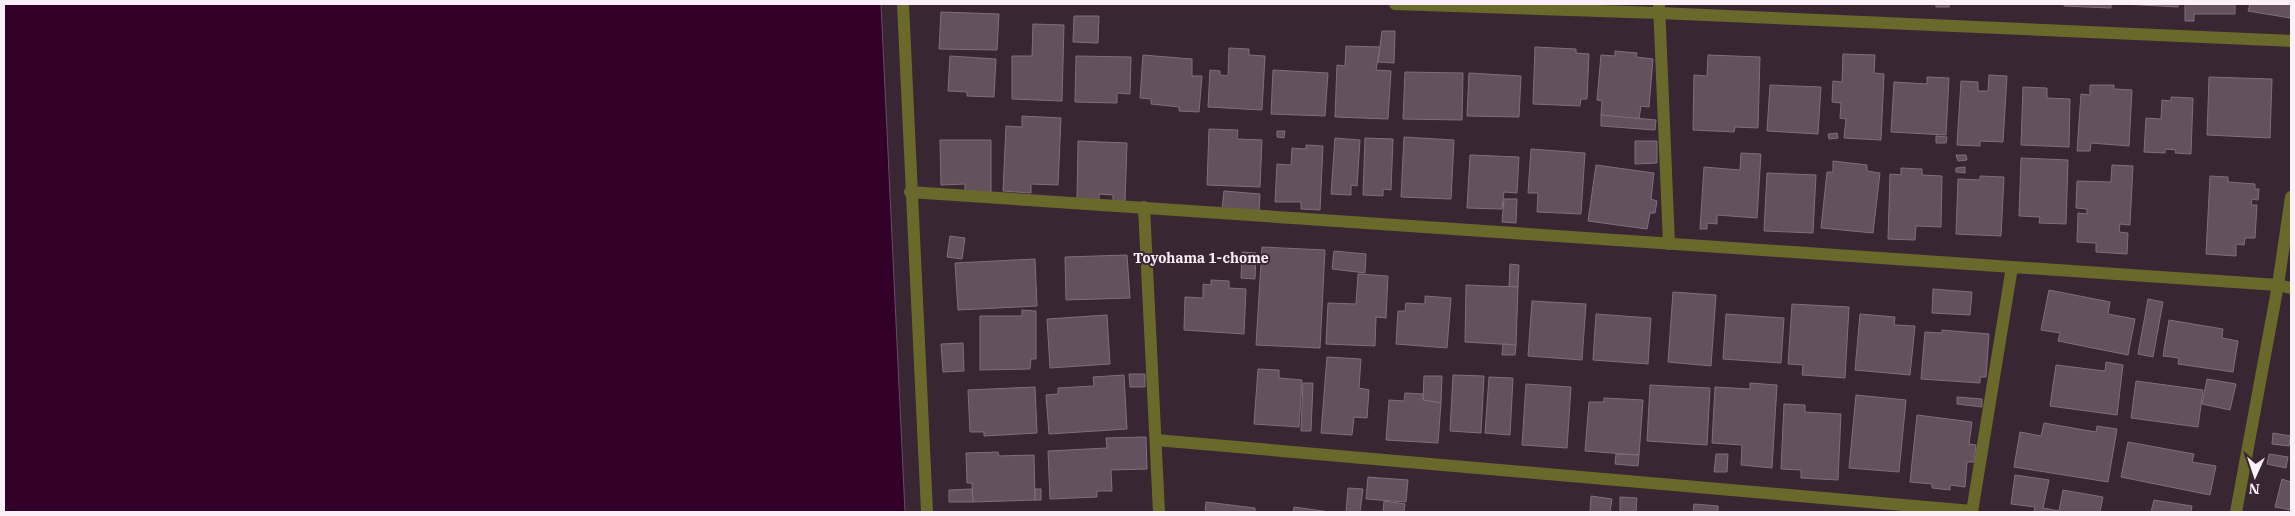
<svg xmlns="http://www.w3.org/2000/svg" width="2295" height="516" viewBox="0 0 2295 516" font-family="'IBM Plex Serif',serif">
  <rect width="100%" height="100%" fill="#382733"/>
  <polygon fill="#33002a" stroke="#6f4868" points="4,4 881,4 905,512 4,512"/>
  <g fill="#63515e" stroke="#816e7b">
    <rect x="1936" y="4" width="13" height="3"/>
    <polygon points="2064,4 2111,4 2111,8 2064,6"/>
    <polygon points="2123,4 2178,4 2178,7"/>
    <polygon points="2185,4 2235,4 2235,14 2194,14 2194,21 2185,21"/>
    <polygon points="2250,4 2291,4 2290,18 2248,11"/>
    <polygon points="941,12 999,14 997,50 939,49"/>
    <polygon points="1074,16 1099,16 1098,43 1073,42"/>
    <polygon points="1033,24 1064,25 1062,101 1012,99 1012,56 1032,56"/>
    <polygon points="1382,31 1395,31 1394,63 1378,62"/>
    <polygon points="1346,46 1380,47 1376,70 1391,71 1388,119 1335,117 1337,65 1345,66"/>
    <polygon points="1535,47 1576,49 1576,53 1589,54 1587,99 1581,99 1580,106 1533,104"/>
    <polygon points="1229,48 1249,49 1249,55 1265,56 1262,110 1208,107 1210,70 1220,71 1220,75 1228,76"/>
    <polygon points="1615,51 1637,53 1636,57 1653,59 1649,107 1641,106 1639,119 1601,115 1602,101 1597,100 1601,55 1615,56"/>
    <polygon points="1843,54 1875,55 1874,73 1884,74 1881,140 1844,138 1846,119 1840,118 1841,103 1832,102 1833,81 1842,82"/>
    <polygon points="1143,55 1192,59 1192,76 1202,76 1199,112 1179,111 1179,107 1151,104 1151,99 1140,98"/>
    <polygon points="1708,55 1760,57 1758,128 1735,127 1734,132 1693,130 1694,75 1707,76"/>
    <polygon points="950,56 996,59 994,97 967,96 967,92 948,91"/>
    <polygon points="1076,56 1131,57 1130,94 1117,93 1117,103 1075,102"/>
    <polygon points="1273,70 1328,73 1325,116 1271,114"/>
    <polygon points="1405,72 1463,73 1462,120 1403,119"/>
    <polygon points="1469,73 1521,76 1519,117 1467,116"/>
    <polygon points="1989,75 2007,76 2003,142 1980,141 1980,146 1957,145 1961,81 1978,82 1978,91 1988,91"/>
    <polygon points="1927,77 1949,78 1946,135 1891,132 1894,82 1927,84"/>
    <polygon points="2209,77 2272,79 2270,138 2207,135"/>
    <polygon points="1770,85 1821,87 1818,134 1767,131"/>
    <polygon points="2090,85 2114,85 2114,89 2132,90 2129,146 2091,143 2090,151 2077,151 2081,94 2090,95"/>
    <polygon points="2023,87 2047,88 2047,98 2070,99 2069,147 2021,145"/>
    <polygon points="2171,97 2193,98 2191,154 2175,153 2176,150 2165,149 2165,153 2144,152 2146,118 2161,119 2162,100 2171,101"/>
    <polygon points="1601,115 1656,120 1655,130 1601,126"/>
    <polygon points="1022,116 1061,118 1058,185 1031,184 1031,193 1003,191 1006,126 1022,127"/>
    <polygon points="1209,129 1238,130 1237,139 1262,140 1260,187 1207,185"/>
    <polygon points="1277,131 1285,131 1284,138 1277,137"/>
    <polygon points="1837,133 1838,138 1829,139 1828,134"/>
    <polygon points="1936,136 1947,137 1946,143 1936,143"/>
    <polygon points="1404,137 1454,140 1451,199 1401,197"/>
    <polygon points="1335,138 1360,140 1357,186 1351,185 1351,195 1331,194"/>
    <polygon points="1365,138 1393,139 1391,190 1383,189 1383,196 1363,195"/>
    <polygon points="940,140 991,140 991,194 965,193 965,184 941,185"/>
    <polygon points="1078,141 1127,143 1125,202 1113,202 1113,195 1099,194 1099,202 1077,201"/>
    <polygon points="1635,141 1657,141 1657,163 1635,164"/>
    <polygon points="1306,145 1323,146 1320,210 1301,209 1301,202 1275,202 1277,164 1291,165 1292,148 1306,149"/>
    <polygon points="1531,149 1585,153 1581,214 1537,212 1538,193 1528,193"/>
    <polygon points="1741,153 1761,154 1757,218 1717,215 1717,224 1707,223 1707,229 1700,229 1704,167 1740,170"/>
    <polygon points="1470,155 1519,157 1517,193 1504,192 1502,209 1467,208"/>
    <polygon points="1956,155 1966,155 1967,160 1958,161"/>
    <polygon points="2021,158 2068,160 2066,224 2039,223 2040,217 2019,216"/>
    <polygon points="1833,161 1867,165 1867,171 1880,173 1873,233 1821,228 1827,172 1833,172"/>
    <polygon points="1596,165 1654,173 1651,199 1657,201 1655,213 1650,213 1647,229 1588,221"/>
    <polygon points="2112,165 2133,166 2130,225 2120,224 2119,232 2128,233 2127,254 2096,252 2096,243 2077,242 2078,213 2087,214 2087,209 2076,208 2077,181 2111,182"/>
    <polygon points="1965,167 1965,173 1956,172 1956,168"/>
    <polygon points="1901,168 1922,169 1922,175 1942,176 1941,227 1916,226 1915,240 1888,239 1890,174 1901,175"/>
    <polygon points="1767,173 1816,175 1813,233 1764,231"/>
    <polygon points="1980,176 2004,177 2001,236 1956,234 1958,179 1980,180"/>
    <polygon points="2210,176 2228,177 2228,182 2255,184 2255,189 2259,189 2258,200 2252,199 2251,205 2257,205 2255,238 2245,238 2244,245 2236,244 2236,256 2206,254"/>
    <polygon points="1224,191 1260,194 1259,212 1222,209"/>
    <polygon points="1504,199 1517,199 1516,223 1502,222"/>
    <polygon points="950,236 965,238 962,259 947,257"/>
    <polygon points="1262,247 1325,250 1320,348 1256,345"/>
    <polygon points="1334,251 1366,254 1365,273 1332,269"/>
    <polygon points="1242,252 1256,253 1255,279 1241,278"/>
    <polygon points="1127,255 1130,298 1066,300 1065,257"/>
    <polygon points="1035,259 1037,306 958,310 955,263"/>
    <polygon points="1510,264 1519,265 1518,287 1509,287"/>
    <polygon points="1358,274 1388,276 1386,318 1376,317 1375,346 1326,344 1328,303 1356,304"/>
    <polygon points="1211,280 1229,281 1229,288 1246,289 1244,334 1184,330 1185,297 1203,298 1203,284 1211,285"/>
    <polygon points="1466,285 1518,287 1516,345 1465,342"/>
    <polygon points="1933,289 1972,292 1970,315 1932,313"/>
    <polygon points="2049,290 2110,302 2108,314 2135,319 2128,355 2058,341 2060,333 2041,330"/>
    <polygon points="1673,292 1716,295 1711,366 1668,362"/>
    <polygon points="1425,296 1451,298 1447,348 1396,344 1398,311 1405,311 1406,303 1425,304"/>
    <polygon points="2148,299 2163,302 2153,357 2138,354"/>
    <polygon points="1532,301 1586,304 1582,360 1528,356"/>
    <polygon points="1792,304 1849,307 1845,378 1802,375 1803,365 1788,364"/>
    <polygon points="1022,310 1036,311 1036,359 1031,359 1030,369 980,370 980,316 1022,316"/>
    <polygon points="1596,314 1651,318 1648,364 1593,360"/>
    <polygon points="1726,314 1784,318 1781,363 1723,359"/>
    <polygon points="1860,314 1895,317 1894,325 1915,326 1910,375 1855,370"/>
    <polygon points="1107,315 1110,364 1050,368 1047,319"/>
    <polygon points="2169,320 2223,329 2222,338 2238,341 2233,372 2178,364 2179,358 2163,356"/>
    <polygon points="1942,330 1989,334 1986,377 1980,377 1980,383 1921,379 1925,332 1942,333"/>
    <polygon points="963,343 964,371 943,372 941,344"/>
    <polygon points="1503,344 1516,345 1515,355 1502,355"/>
    <polygon points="1327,357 1361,359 1359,388 1369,390 1367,418 1354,417 1352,435 1321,433"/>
    <polygon points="2106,362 2123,365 2117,415 2050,406 2056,365 2105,371"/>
    <polygon points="1258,369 1279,370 1279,378 1302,380 1299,427 1254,424"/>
    <polygon points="1129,374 1145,374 1145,387 1130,387"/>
    <polygon points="1124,375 1127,429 1049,434 1046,395 1058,394 1058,388 1094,386 1093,377"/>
    <polygon points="1453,375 1484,376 1481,433 1450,431"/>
    <polygon points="1424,376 1442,376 1441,403 1423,400"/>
    <polygon points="1489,377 1513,378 1510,435 1485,433"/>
    <polygon points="2207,379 2236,384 2230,410 2202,404"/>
    <polygon points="2136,381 2203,390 2198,427 2131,418"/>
    <polygon points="1303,383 1313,383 1311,431 1301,431"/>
    <polygon points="1750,383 1777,385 1772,468 1741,465 1742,445 1712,443 1715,387 1750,389"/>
    <polygon points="1526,384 1571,387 1567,448 1522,445"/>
    <polygon points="1650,385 1710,388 1707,445 1647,441"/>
    <polygon points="1035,387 1037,433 984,436 984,432 970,432 968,390"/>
    <polygon points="1405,393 1423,394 1423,400 1441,403 1438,443 1386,440 1389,400 1404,401"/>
    <polygon points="1856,395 1906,400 1899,472 1849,468"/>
    <polygon points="1957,397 1982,399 1982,407 1957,404"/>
    <polygon points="1604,398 1643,400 1639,455 1585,451 1589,402 1604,402"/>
    <polygon points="1784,404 1805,405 1805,412 1841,414 1838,480 1801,478 1801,470 1781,469"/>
    <polygon points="1917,415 1972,422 1969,444 1976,445 1974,462 1967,462 1965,487 1950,485 1950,490 1932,488 1932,484 1910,482"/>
    <polygon points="2044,423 2096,432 2097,426 2117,429 2108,482 2014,467 2020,432 2041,436"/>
    <polygon points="2273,433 2291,436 2289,446 2272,444"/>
    <polygon points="1146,437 1147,469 1111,470 1112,491 1097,491 1097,497 1050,499 1048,451 1107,448 1106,438"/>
    <polygon points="2128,442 2194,454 2192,462 2216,466 2210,495 2121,477"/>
    <polygon points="998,452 999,456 1034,455 1035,500 973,502 972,483 967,483 966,453"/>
    <polygon points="1616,454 1639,455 1638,466 1615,464"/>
    <polygon points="1716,454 1728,454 1727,472 1714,472"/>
    <polygon points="2269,454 2288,457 2286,468 2267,464"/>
    <polygon points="2015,475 2049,480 2043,508 2059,511 2063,490 2103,497 2100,512 2034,512 2035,507 2011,504"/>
    <polygon points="1368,477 1408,480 1406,502 1366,499"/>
    <polygon points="2282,479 2291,482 2291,510 2275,507"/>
    <polygon points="1348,488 1363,489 1360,512 1346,512"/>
    <polygon points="972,489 973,502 949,502 949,490"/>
    <rect x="1035" y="489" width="6" height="11"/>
    <polygon points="1591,496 1612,499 1610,512 1590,512"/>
    <polygon points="1620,497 1637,498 1636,512 1620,512"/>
    <polygon points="2154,500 2192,506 2191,512 2151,512"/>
    <polygon points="1384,501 1405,504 1404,512 1383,512"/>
    <polygon points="1206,502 1255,508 1255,512 1205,512"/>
    <polygon points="1694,504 1718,506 1718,512 1693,512"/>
    <polygon points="1294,507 1330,512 1293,512"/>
  </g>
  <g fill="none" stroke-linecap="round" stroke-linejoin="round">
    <g stroke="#6a692c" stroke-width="12">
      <polyline points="903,4 927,512"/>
      <polyline points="1395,4 1659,13 2291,41"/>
      <polyline points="1659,4 1669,244"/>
      <polyline points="910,192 2278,285 2291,288"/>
      <polyline points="1144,207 1159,512"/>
      <polyline points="1156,440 1972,511"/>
      <polyline points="1972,512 2012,267"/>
      <polyline points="2236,512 2278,285 2291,197"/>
    </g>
  </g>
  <g text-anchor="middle" stroke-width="4" stroke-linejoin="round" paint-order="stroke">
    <g font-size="14" font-weight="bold" fill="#fbf0f8" stroke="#382733">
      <text x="1201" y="263">Toyohama 1-chome</text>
    </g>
  </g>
  <rect width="2295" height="516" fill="none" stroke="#fbf0f8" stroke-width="10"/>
  <g transform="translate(2255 476) rotate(183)" stroke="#382733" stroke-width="4" paint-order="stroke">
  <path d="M0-4L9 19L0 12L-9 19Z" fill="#fbf0f8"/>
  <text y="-8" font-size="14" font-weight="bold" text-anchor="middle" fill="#fbf0f8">N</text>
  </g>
</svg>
